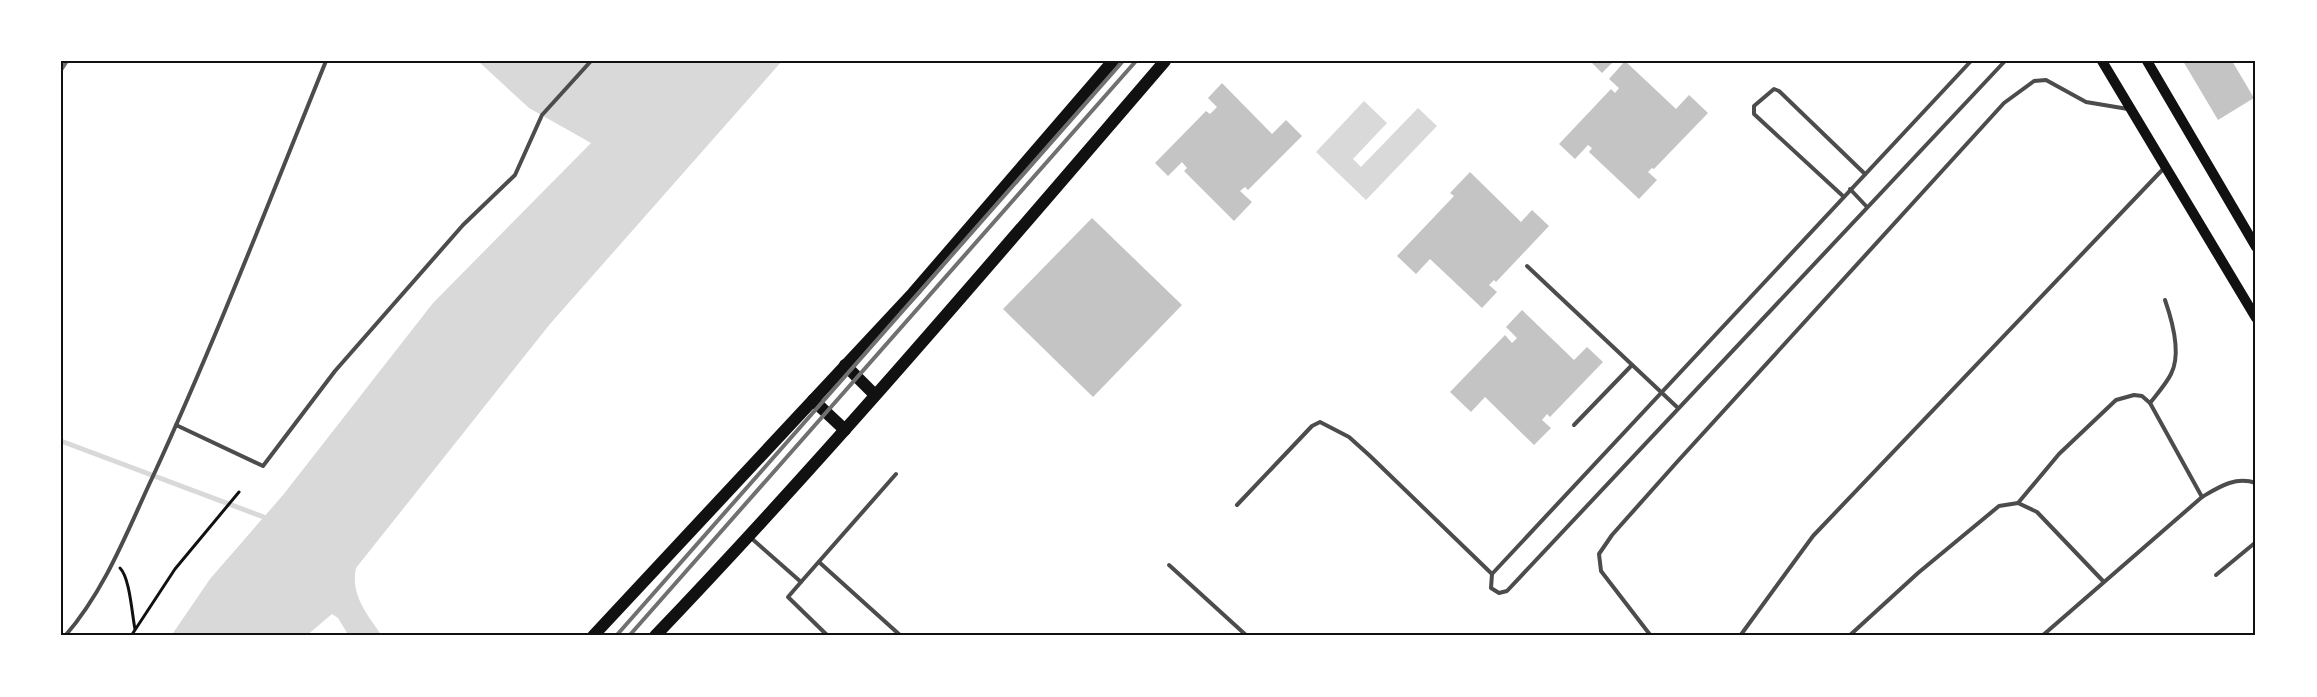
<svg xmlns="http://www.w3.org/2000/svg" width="2317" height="697" viewBox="0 0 2317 697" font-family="'Times New Roman',serif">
  <rect width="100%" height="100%" fill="#fff"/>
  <g fill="#d9d9d9">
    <path d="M478 61H782L550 324 356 568C350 595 368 615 382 636H349L338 618 332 614 306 636H171L210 579 283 495 433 303 591 143 529 108Z"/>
    <polygon points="1364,101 1387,123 1353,159 1361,167 1418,108 1437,126 1366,200 1316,152"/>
  </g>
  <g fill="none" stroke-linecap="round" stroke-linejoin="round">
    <polyline stroke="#d9d9d9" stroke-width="5" points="61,441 269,519"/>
  </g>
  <g fill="#c4c4c4">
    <polygon points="1590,61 1614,61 1602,73"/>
    <polygon points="1625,61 1676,109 1689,95 1708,113 1654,169 1652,168 1648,172 1657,180 1639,199 1589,152 1592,148 1588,145 1575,159 1559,144 1611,89 1615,93 1619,88 1609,79"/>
    <polygon points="2183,61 2232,61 2254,98 2218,120"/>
    <polygon points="1222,83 1272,134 1286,120 1302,136 1248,190 1245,187 1240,191 1252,202 1234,221 1184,171 1187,168 1182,162 1168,176 1155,163 1206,111 1210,114 1217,107 1208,98"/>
    <polygon points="1470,172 1521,222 1532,210 1549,226 1496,282 1494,280 1489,285 1497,292 1482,308 1430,259 1416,274 1397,256 1454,196 1450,193"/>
    <polygon points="1092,218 1182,305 1093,397 1003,309"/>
    <polygon points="1522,310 1574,360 1587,347 1603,362 1550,417 1547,414 1542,420 1551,428 1534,445 1485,397 1471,412 1450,392 1505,335 1512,343 1517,338 1506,327"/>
  </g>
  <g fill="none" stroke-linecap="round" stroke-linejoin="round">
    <g stroke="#111" stroke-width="3">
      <path d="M120 568C130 578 132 615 135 629"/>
      <polyline points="131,636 175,569 239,492"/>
    </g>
    <g stroke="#4c4c4c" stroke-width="4">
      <polyline points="1971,61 1492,574 1491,588 1499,593 1507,591 2005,61"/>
      <polyline points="1850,189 1867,207"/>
      <polyline points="1844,197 1754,114 1754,106 1774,89 1779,91 1865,174"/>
      <polyline points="1527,266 1678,408"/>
      <path d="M2150 403C2157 394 2166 384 2171 374 2182 353 2172 320 2165 300"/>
      <polyline points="176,425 263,466 335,371 463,225 515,175 542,115 591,61"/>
      <polyline points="1574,425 1632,365"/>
      <polyline points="2018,503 2059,454 2116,400 2134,395 2142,396 2150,403 2202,497"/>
      <polyline points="1237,505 1312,426 1320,422 1349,437 1369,455 1492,574"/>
      <polyline points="750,537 801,582 896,474"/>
      <polyline points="819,562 901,636"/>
      <polyline points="1169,565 1247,636"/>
      <polyline points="2216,575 2256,542"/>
      <polyline points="801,582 788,597 828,636"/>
      <path d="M65 636C106 589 128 529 154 474 216 339 270 199 326 61"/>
      <polyline points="1651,636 1601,571 1599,554 1612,535 1677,462 2004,103 2034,81 2046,80 2086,102 2128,109"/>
      <polyline points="1740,636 1813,536 2165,167"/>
      <polyline points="1849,636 1918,573 1999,506 2018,503 2037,512 2103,581"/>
      <path d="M2042 636 2202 497C2219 487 2235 476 2256 483"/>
    </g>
    <g stroke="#111" stroke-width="10">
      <polyline points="2102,61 2256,318"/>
      <polyline points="2147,61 2256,247"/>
    </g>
    <g stroke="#111" stroke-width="12">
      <polyline points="845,365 875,395"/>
      <polyline points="813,400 845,430"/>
      <polyline points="593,636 913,293 1113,61"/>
      <path d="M655 636C832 451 998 255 1165 61"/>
    </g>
    <g stroke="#707070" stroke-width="4">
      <polyline points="61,70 67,61"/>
      <polyline points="616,636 1123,61"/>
      <polyline points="629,636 1136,61"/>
    </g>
  </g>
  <rect width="2317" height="697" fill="none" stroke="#ffffff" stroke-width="125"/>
  <rect x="62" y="62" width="2192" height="572" fill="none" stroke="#111" stroke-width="2"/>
</svg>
